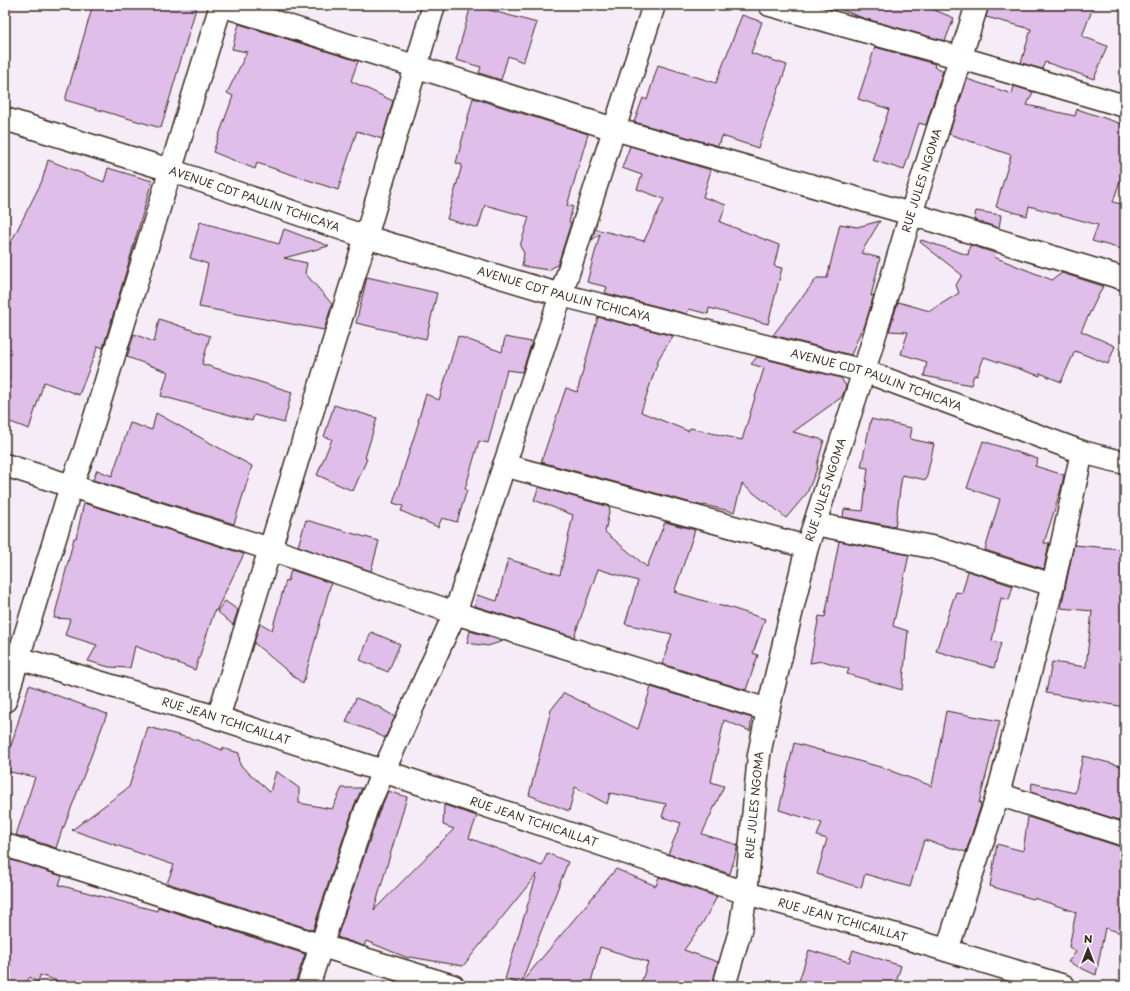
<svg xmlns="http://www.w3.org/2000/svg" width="1130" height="991" viewBox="0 0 1130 991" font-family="'Playpen Sans',sans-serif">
  <rect width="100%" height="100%" fill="#f5ecf8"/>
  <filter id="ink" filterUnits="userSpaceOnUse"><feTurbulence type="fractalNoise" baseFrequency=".025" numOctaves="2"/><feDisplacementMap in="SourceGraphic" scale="8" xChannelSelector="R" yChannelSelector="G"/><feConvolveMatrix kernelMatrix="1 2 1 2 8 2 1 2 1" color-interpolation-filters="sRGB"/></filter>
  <g filter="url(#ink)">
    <g fill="#dfbee9" stroke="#3b2a1e">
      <polygon points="93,5 197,5 161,128 65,100"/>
      <polygon points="471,5 537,23 523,62 508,56 501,80 479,73 481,67 456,60"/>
      <polygon points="835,5 922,5 954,18 945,41 863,18 834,7"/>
      <polygon points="989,5 1094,5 1082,36 1107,46 1094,79 1045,62 1042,69 1021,63 1031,29 986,17"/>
      <polygon points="742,15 762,22 751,53 787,65 758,148 722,136 720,143 719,142 718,146 634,122 643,98 647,100 658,65 716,83"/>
      <polygon points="239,24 358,61 351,81 393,101 382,139 357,131 338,190 257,163 255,169 213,152 233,96 227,93 247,52 232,49"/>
      <polygon points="875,47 935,64 934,67 943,70 926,125 919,123 904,170 872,160 889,109 858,99"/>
      <polygon points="967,79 1012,94 1014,86 1033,92 1027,105 1075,116 1077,109 1125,125 1125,165 1113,202 1125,205 1125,250 1092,241 1098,225 1029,206 1027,216 996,207 1011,155 949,134"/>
      <polygon points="473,98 588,134 567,206 573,206 569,222 571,223 558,264 549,270 522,266 524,253 520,246 529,217 485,205 478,228 447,219 462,165 456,163"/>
      <polygon points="630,146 711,170 703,197 726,205 720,222 779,245 774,266 782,268 768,324 709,308 708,314 689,309 687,314 605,293 607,287 587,282 600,234 592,240 595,229 644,241 664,199 637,189 642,175 622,168"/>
      <polygon points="48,160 104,182 108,168 152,181 126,272 103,348 98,346 79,395 44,382 29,429 5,420 5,254 42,181"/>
      <polygon points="976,211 1001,215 999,228 974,220"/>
      <polygon points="880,221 861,253 880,258 871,296 874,295 864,328 862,328 851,355 773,335 817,278 827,278 840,224 857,227"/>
      <polygon points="200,222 279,244 284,229 329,246 284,258 307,263 305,273 332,304 324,330 199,307 208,264 190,258"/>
      <polygon points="921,240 968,255 970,245 995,253 994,257 1052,280 1062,273 1103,286 1081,331 1115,346 1108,364 1075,351 1061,382 1040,373 1040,376 984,357 977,376 974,375 971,385 924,376 927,362 901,354 908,332 889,331 898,302 930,311 959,293 956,285 962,275 920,242"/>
      <polygon points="367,277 437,293 426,339 356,323"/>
      <polygon points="598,317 673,336 659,358 641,412 688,431 690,428 742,440 764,368 751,364 757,357 841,378 846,386 842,397 793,432 824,440 817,465 818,466 807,493 786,518 765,500 764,501 742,484 734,512 704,505 703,506 541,462 566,388 577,392"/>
      <polygon points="159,319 210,336 202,364 292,392 284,423 254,415 252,421 161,396 168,372 127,357 134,334 154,342"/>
      <polygon points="458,336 502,352 505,337 532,342 522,372 507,370 488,443 479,441 465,489 467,490 457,522 442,518 438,527 401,511 403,506 393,503 419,421 418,421 426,394 439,400"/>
      <polygon points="334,405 377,418 365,458 367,459 353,491 317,475 332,439 324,437"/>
      <polygon points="156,413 252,466 234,524 93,480 97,470 112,476 130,423 152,430"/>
      <polygon points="871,419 912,428 910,439 934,444 926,480 902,475 895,527 843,517 844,509 863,511 868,468 861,467"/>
      <polygon points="983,441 1038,459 1035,466 1064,475 1061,489 1044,543 1049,543 1044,569 985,550 1000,499 967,488"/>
      <polygon points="539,487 610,507 605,532 647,567 665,522 695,530 675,590 678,592 674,592 725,607 725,606 765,619 753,653 758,655 746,690 662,664 672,634 625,624 638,581 598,569 574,637 475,606 477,595 497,601 508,559 560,575 573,515 534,500"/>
      <polygon points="84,503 244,554 216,611 215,610 195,670 135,646 130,668 109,667 88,661 97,645 65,635 70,619 54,618 74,538 76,538"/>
      <polygon points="306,520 379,541 371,571 298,546"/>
      <polygon points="839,541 909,555 893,626 908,631 902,690 847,674 849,669 823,661 810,663 819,616 825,617"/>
      <polygon points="1074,545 1122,549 1121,552 1125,552 1125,707 1046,693 1052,662 1086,667 1092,611 1061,608"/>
      <polygon points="291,570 331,583 303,684 254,643 260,623 272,630 286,580 288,581"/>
      <polygon points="968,571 1013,586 1009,600 1001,598 992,641 1001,643 994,668 936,651 952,603 956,592 962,593"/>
      <polygon points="225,601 238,610 233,625 217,611"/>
      <polygon points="470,631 503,641 488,646 467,643"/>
      <polygon points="371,632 400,644 388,672 360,660"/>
      <polygon points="29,685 107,714 64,827 63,827 56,848 16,835 35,777 5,771 5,766"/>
      <polygon points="651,687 752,718 750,731 724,720 711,782 724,786 702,834 738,845 730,874 668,854 681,823 662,817 666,804 610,793 607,804 575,787 569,811 529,795 551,710 564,693 638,729"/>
      <polygon points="356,698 382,708 382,709 395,717 385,738 369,730 346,722"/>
      <polygon points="946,711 1000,721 979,803 981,804 981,805 966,852 924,840 910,887 865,874 861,888 817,874 827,839 817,836 822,823 779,810 794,743 891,770 891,771 932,786"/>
      <polygon points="148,727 200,741 222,750 222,748 239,753 240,765 270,792 276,771 299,788 299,803 332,809 342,788 362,788 354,806 313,930 167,883 174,865 72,830 129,787"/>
      <polygon points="1083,756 1125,767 1125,822 1031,792 1032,783 1075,793"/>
      <polygon points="388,791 407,797 374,910 454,829 443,825 444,805 477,816 469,838 542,866 547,853 568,862 521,983 616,869 656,886 659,877 717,897 702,924 684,950 718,962 712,986 640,986 648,962 600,947 590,986 518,986 520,984 505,979 537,874 463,966 410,957 408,958 366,941 364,946 337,937 378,815"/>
      <polygon points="1028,817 1121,847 1125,847 1125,934 1105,928 1096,975 1068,962 1076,952 1069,947 1076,912 1034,898 1033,899 990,886 997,844 1023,851"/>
      <polygon points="5,858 62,876 59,885 157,911 158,907 305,954 294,986 72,986 40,975 38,983 30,977 23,986 5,986"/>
      <polygon points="809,950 849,962 853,950 901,966 895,986 815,986 799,981"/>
    </g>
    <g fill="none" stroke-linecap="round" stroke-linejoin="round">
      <g stroke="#3b2a1e" stroke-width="25">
        <g id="minor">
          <polyline points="221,5 614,129 911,214 1125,279"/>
          <polyline points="770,5 961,58 1125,106"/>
          <path id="s1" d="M5 119 170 170 366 237 561 295 864 371 1082 452 1125 463"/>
          <polyline points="5,465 270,549 455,613 768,710"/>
          <polyline points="504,465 807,547"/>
          <polyline points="815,524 936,548 1053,585"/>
          <path id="s2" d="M5 654 209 715 383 771 746 893 893 934 1064 986"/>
          <polyline points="5,701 71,486 85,450 221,5"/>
          <polyline points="218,718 366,237 434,5"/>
          <polyline points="998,794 1125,835"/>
          <polyline points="5,845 322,946 453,986"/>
          <polyline points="947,950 998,794 1053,585 1082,452"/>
          <polyline points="308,986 366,810 455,613 561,295 654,5"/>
          <path id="s3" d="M724 986 740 931 746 893 759 755 768 710 807 547 864 371 911 214 977 5"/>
        </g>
      </g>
      <use href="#minor" stroke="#fff" stroke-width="22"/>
    </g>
  </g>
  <g text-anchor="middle" stroke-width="3.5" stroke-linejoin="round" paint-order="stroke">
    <g font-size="11" fill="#3b2a1e" stroke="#fff">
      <text dy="4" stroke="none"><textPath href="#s3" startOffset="832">RUE JULES NGOMA</textPath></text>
      <text dy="4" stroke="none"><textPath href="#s1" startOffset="262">AVENUE CDT PAULIN TCHICAYA</textPath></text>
      <text dy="4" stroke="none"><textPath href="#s1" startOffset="586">AVENUE CDT PAULIN TCHICAYA</textPath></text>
      <text dy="4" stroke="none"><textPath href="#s1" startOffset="910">AVENUE CDT PAULIN TCHICAYA</textPath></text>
      <text dy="4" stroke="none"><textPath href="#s3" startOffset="508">RUE JULES NGOMA</textPath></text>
      <text dy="4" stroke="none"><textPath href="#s2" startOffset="231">RUE JEAN TCHICAILLAT</textPath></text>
      <text dy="4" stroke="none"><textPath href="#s3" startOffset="184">RUE JULES NGOMA</textPath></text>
      <text dy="4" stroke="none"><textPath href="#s2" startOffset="555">RUE JEAN TCHICAILLAT</textPath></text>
      <text dy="4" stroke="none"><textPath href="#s2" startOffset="879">RUE JEAN TCHICAILLAT</textPath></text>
    </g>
  </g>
  <rect width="1130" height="991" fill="none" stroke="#fff" stroke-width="20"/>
  <rect x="10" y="10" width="1110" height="971" fill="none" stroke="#3b2a1e" stroke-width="1.5" filter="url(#ink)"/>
  <g transform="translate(1088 949)" stroke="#ffffff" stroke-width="3" paint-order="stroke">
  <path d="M0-3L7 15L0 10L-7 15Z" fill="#3b2a1e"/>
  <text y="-6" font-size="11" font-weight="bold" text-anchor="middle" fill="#3b2a1e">N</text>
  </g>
</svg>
